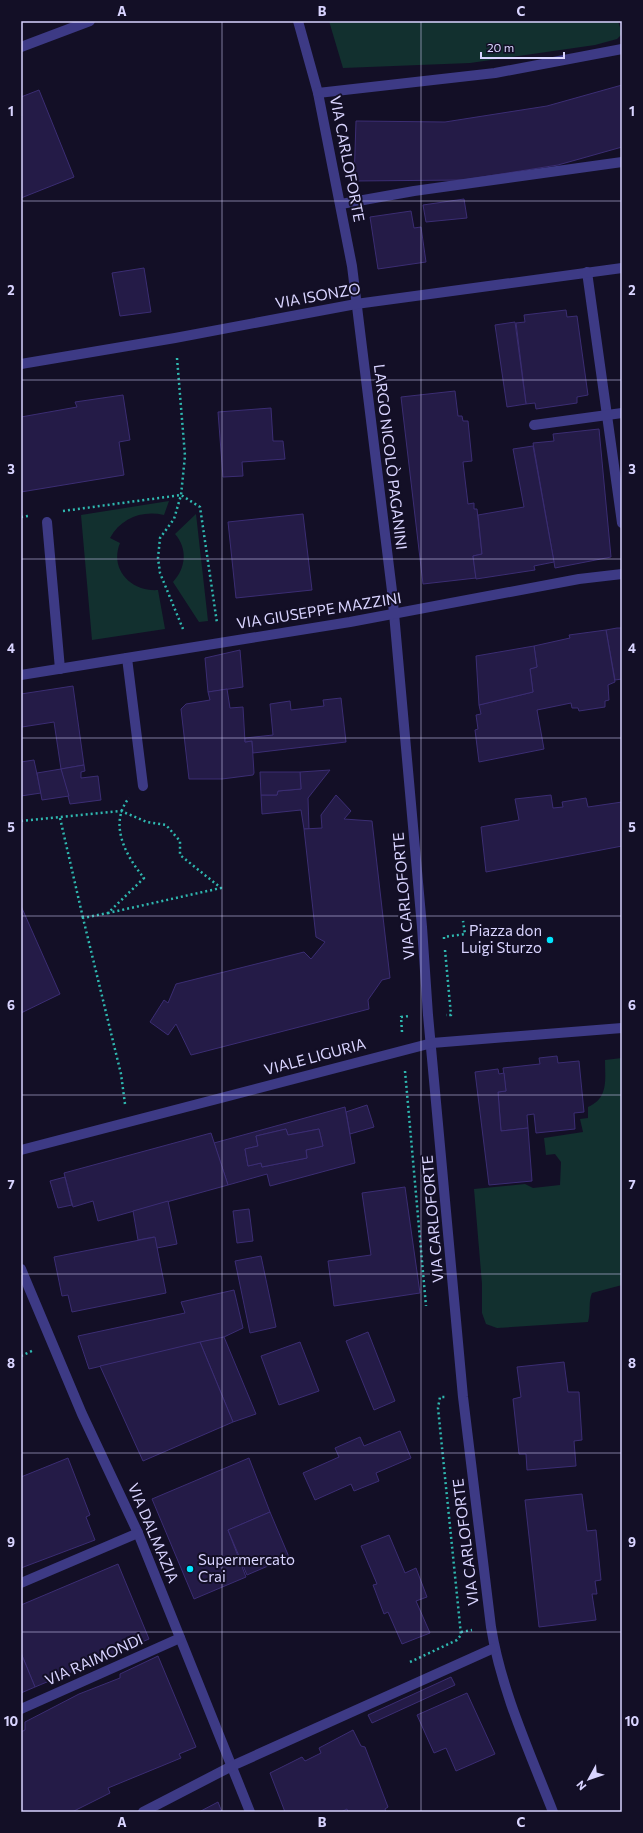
<svg xmlns="http://www.w3.org/2000/svg" width="643" height="1833" viewBox="0 0 643 1833" font-family="Commissioner,sans-serif">
  <rect width="100%" height="100%" fill="#130f26"/>
  <g fill="#12302f">
    <polygon points="329,21 618,21 622,34 617,39 595,45 470,63 343,68"/>
    <path d="M169 501 164 515C142 510 121 518 110 538L120 543C109 570 132 592 158 590L165 629 92 640 81 515Z"/>
    <path d="M196 514 208 621 199 622 173 582C186 568 188 549 175 534Z"/>
    <path d="M622 1058V1285L592 1293C588 1302 591 1312 588 1322L497 1328 486 1324 482 1313V1284L474 1189 525 1184 533 1188 560 1185 561 1162 555 1154 546 1155 544 1138 583 1132 580 1119 588 1118V1107C609 1098 605 1079 605 1060Z"/>
  </g>
  <g fill="#241b47" stroke="#3b2d73" fill-rule="evenodd">
    <polygon points="622,85 622,147 558,165 463,180 354,181 356,121 445,122 547,106"/>
    <polygon points="39,90 74,177 21,198 21,97"/>
    <polygon points="464,199 467,218 426,222 423,205"/>
    <polygon points="411,211 414,228 421,227 426,262 378,269 370,217"/>
    <polygon points="144,268 151,312 120,316 112,273"/>
    <polygon points="566,310 567,317 577,316 588,395 577,397 577,403 536,409 535,403 526,404 516,323 525,322 524,315"/>
    <polygon points="515,322 526,404 507,407 495,325"/>
    <polygon points="455,391 458,416 462,416 463,421 468,421 472,461 463,462 465,479 468,504 474,503 474,509 477,509 482,554 473,556 476,578 423,584 401,397"/>
    <polygon points="123,395 130,440 119,442 124,475 21,492 21,417 77,407 75,402"/>
    <polygon points="271,408 273,441 283,441 285,459 242,462 243,476 223,477 218,412"/>
    <polygon points="599,429 611,557 555,568 533,443 554,441 553,434"/>
    <polygon points="533,446 554,562 534,566 535,570 476,579 473,556 482,554 478,515 524,507 513,449"/>
    <polygon points="303,514 312,590 236,598 228,522"/>
    <polygon points="617,628 622,628 622,679 615,680 606,630"/>
    <polygon points="606,630 615,682 608,685 609,700 605,701 605,707 579,711 578,708 572,708 571,703 537,710 544,749 479,762 475,730 478,729 476,715 481,714 479,705 533,692 530,669 537,667 534,646 570,638 569,635"/>
    <polygon points="534,646 537,667 530,669 533,692 479,705 476,656"/>
    <polygon points="240,650 243,687 208,692 205,658"/>
    <polygon points="73,686 84,765 61,769 54,722 22,727 21,694"/>
    <polygon points="227,689 230,708 243,707 245,742 252,741 254,773 253,775 222,779 189,779 181,709 186,704 210,700 208,692"/>
    <polygon points="341,698 346,742 253,753 252,741 245,742 245,738 273,735 270,704 290,701 291,710 324,706 323,700"/>
    <polygon points="34,760 41,793 21,796 21,762"/>
    <polygon points="84,765 85,771 81,772 81,778 98,776 101,800 70,804 61,769"/>
    <polygon points="61,769 69,796 42,800 37,773"/>
    <polygon points="330,770 308,798 309,829 304,829 301,810 262,814 261,795 277,795 278,791 301,789 300,772"/>
    <polygon points="260,772 300,772 301,789 278,791 277,795 261,795"/>
    <polygon points="336,795 351,811 344,819 372,821 390,978 382,980 368,1000 369,1009 191,1055 176,1024 168,1035 150,1022 164,1000 168,1003 176,984 304,952 311,959 325,942 316,937 304,829 322,828 321,815"/>
    <polygon points="551,795 553,808 563,807 562,802 586,798 588,807 622,802 622,846 486,872 481,827 519,820 515,799"/>
    <polygon points="21,906 60,994 21,1013"/>
    <polygon points="557,1056 558,1063 579,1061 584,1112 574,1113 575,1129 536,1133 534,1114 527,1115 528,1128 501,1131 498,1092 506,1091 503,1068 540,1064 539,1058"/>
    <polygon points="498,1069 499,1074 504,1073 506,1091 498,1092 501,1131 528,1128 532,1181 489,1185 475,1072"/>
    <polygon points="367,1105 374,1127 350,1134 346,1112"/>
    <path d="M345 1107 355 1163 270 1186 267 1174 228 1185 214 1143ZM286 1129 288 1135 319 1129 323 1146 306 1150 307 1158 262 1167 261 1163 248 1166 245 1149 258 1146 256 1136Z"/>
    <polygon points="286,1129 288,1135 319,1129 323,1146 306,1150 307,1158 262,1167 261,1163 248,1166 245,1149 258,1146 256,1136"/>
    <polygon points="211,1133 228,1185 98,1221 93,1201 73,1207 64,1173"/>
    <polygon points="65,1177 72,1205 58,1208 50,1181"/>
    <polygon points="405,1187 420,1293 334,1306 328,1261 371,1255 362,1193"/>
    <polygon points="168,1201 177,1244 157,1248 154,1237 138,1240 133,1211"/>
    <polygon points="249,1209 253,1241 237,1243 233,1211"/>
    <polygon points="155,1237 166,1293 72,1312 68,1295 62,1296 54,1257"/>
    <polygon points="261,1256 276,1327 250,1333 235,1261"/>
    <polygon points="234,1290 243,1328 224,1337 89,1369 78,1336 185,1313 181,1302"/>
    <polygon points="368,1332 395,1401 374,1410 346,1341"/>
    <polygon points="224,1337 256,1414 233,1422 200,1342"/>
    <polygon points="200,1342 233,1422 143,1461 100,1366"/>
    <polygon points="300,1342 319,1391 279,1405 261,1356"/>
    <polygon points="564,1362 568,1392 579,1392 582,1440 574,1441 576,1466 527,1470 526,1454 519,1454 513,1399 521,1397 517,1367"/>
    <polygon points="400,1431 411,1458 376,1473 379,1481 354,1491 351,1484 315,1500 303,1473 339,1457 335,1448 360,1437 364,1446"/>
    <polygon points="68,1458 90,1515 86,1517 95,1540 21,1568 21,1477"/>
    <polygon points="249,1458 270,1512 228,1530 246,1577 194,1599 152,1499"/>
    <polygon points="582,1494 587,1531 596,1530 601,1580 595,1581 597,1594 592,1594 596,1620 539,1627 525,1500"/>
    <polygon points="270,1512 289,1557 247,1575 228,1530"/>
    <polygon points="389,1535 405,1573 416,1568 427,1597 416,1601 430,1633 402,1644 388,1612 384,1614 373,1585 377,1584 361,1546"/>
    <polygon points="118,1564 149,1639 35,1687 21,1653 21,1605"/>
    <polygon points="21,1653 35,1687 21,1693"/>
    <polygon points="158,1656 196,1747 179,1754 181,1758 108,1788 110,1793 72,1812 21,1812 21,1732 25,1730 25,1722 79,1694 120,1678 120,1674"/>
    <polygon points="451,1677 455,1685 372,1723 368,1715"/>
    <polygon points="467,1693 495,1754 456,1771 446,1748 434,1753 417,1715"/>
    <polygon points="353,1730 361,1746 365,1747 388,1807 385,1809 386,1812 348,1812 347,1809 341,1812 285,1812 270,1773 302,1757 305,1761 321,1753 319,1748"/>
    <polygon points="218,1802 222,1812 199,1812"/>
  </g>
  <g fill="none" stroke-linecap="round" stroke-linejoin="round">
    <g stroke="#2fb8b0" stroke-width="2.5" stroke-dasharray="2 3" stroke-linecap="butt">
      <polyline points="177,358 185,456 181,495 174,519 160,538 158,558 160,573 183,629"/>
      <polyline points="63,511 181,495 200,507 217,623"/>
      <polyline points="21,517 28,516"/>
      <polyline points="60,818 83,918"/>
      <polyline points="21,821 121,811 147,822 166,825 180,841 180,855 221,888 108,913"/>
      <polyline points="444,939 444,937 465,934 463,921"/>
      <polyline points="445,950 451,1015 446,1015"/>
      <polyline points="402,1032 401,1017 409,1016"/>
      <polyline points="405,1071 426,1306"/>
      <path d="M125 1104 121 1074 83 918 108 913 144 878C126 856 108 824 129 798"/>
      <polyline points="21,1356 34,1350"/>
      <polyline points="461,1632 472,1630"/>
      <polyline points="410,1662 457,1640 461,1635 438,1408 440,1397 445,1397"/>
    </g>
    <g stroke="#3d3a85" stroke-width="10">
      <path d="M298 21 318 93 352 266 392 591 422 927 428 1015 463 1397 491 1627C501 1690 530 1753 553 1812"/>
      <polyline points="21,47 90,21"/>
      <polyline points="318,93 495,73 622,49"/>
      <polyline points="341,204 414,191 622,162"/>
      <polyline points="587,272 622,523"/>
      <polyline points="21,364 175,338 356,304 622,268"/>
      <polyline points="534,425 622,413"/>
      <polyline points="47,522 60,669"/>
      <polyline points="127,658 143,786"/>
      <polyline points="21,675 350,622 579,579 622,574"/>
      <polyline points="21,1150 432,1043 622,1028"/>
      <polyline points="21,1269 82,1414 138,1533 250,1812"/>
      <polyline points="21,1583 138,1533"/>
      <polyline points="21,1709 180,1638"/>
      <polyline points="143,1812 232,1766 494,1648"/>
    </g>
  </g>
  <path fill="none" stroke="#d9d4ff" stroke-width="1" stroke-opacity="0.55" d="M222 21V1812M421 21V1812M21 201H622M21 380H622M21 559H622M21 738H622M21 916H622M21 1095H622M21 1274H622M21 1453H622M21 1632H622"/>
  <g fill="#00e5ff" stroke="#130f26" stroke-width="1.5">
    <circle cx="550" cy="940" r="4"/>
    <circle cx="190" cy="1569" r="4"/>
  </g>
  <g text-anchor="middle" stroke-width="4" stroke-linejoin="round" paint-order="stroke">
    <g font-size="15" fill="#d9d4ff" stroke="#130f26">
      <text transform="translate(347 159) rotate(79)" y="5">VIA CARLOFORTE</text>
      <text transform="translate(318 296) rotate(-10)" y="5">VIA ISONZO</text>
      <text transform="translate(390 457) rotate(83)" y="5">LARGO NICOLÒ PAGANINI</text>
      <text transform="translate(319 611) rotate(-9)" y="5">VIA GIUSEPPE MAZZINI</text>
      <text transform="translate(404 896) rotate(-95)" y="5">VIA CARLOFORTE</text>
      <text transform="translate(315 1057) rotate(-15)" y="5">VIALE LIGURIA</text>
      <text transform="translate(433 1219) rotate(-95)" y="5">VIA CARLOFORTE</text>
      <text transform="translate(153 1533) rotate(67)" y="5">VIA DALMAZIA</text>
      <text transform="translate(466 1542) rotate(-97)" y="5">VIA CARLOFORTE</text>
      <text transform="translate(94 1660) rotate(-24)" y="5">VIA RAIMONDI</text>
    </g>
    <g font-size="15" fill="#d9d4ff" stroke="#130f26" text-anchor="end">
      <text x="542" y="936">Piazza don<tspan x="542" dy="17">Luigi Sturzo</tspan></text>
      <text x="198" y="1565" text-anchor="start">Supermercato<tspan x="198" dy="17">Crai</tspan></text>
    </g>
  </g>
  <rect width="643" height="1833" fill="none" stroke="#130f26" stroke-width="44"/>
  <g transform="translate(589 1779) rotate(230)" stroke="#130f26" stroke-width="3" paint-order="stroke">
  <path d="M0-3L7 15L0 10L-7 15Z" fill="#d9d4ff"/>
  <text y="-6" font-size="11" font-weight="bold" text-anchor="middle" fill="#d9d4ff">N</text>
  </g>
  <path d="M481 52v6h83v-6" fill="none" stroke="#d9d4ff" stroke-width="2"/>
  <text x="487" y="52" font-size="12" fill="#d9d4ff" stroke="#130f26" stroke-width="3" paint-order="stroke">20 m</text>
  <rect x="22" y="22" width="599" height="1789" fill="none" stroke="#d9d4ff" stroke-width="1.5"/>
  <g font-size="13" text-anchor="middle" font-weight="bold" fill="#d9d4ff">
    <text x="122" y="16">A</text>
    <text x="322" y="16">B</text>
    <text x="521" y="16">C</text>
    <text x="11" y="116">1</text>
    <text x="632" y="116">1</text>
    <text x="11" y="295">2</text>
    <text x="632" y="295">2</text>
    <text x="11" y="474">3</text>
    <text x="632" y="474">3</text>
    <text x="11" y="653">4</text>
    <text x="632" y="653">4</text>
    <text x="11" y="832">5</text>
    <text x="632" y="832">5</text>
    <text x="11" y="1010">6</text>
    <text x="632" y="1010">6</text>
    <text x="11" y="1189">7</text>
    <text x="632" y="1189">7</text>
    <text x="11" y="1368">8</text>
    <text x="632" y="1368">8</text>
    <text x="11" y="1547">9</text>
    <text x="632" y="1547">9</text>
    <text x="11" y="1726">10</text>
    <text x="632" y="1726">10</text>
    <text x="122" y="1827">A</text>
    <text x="322" y="1827">B</text>
    <text x="521" y="1827">C</text>
  </g>
</svg>
